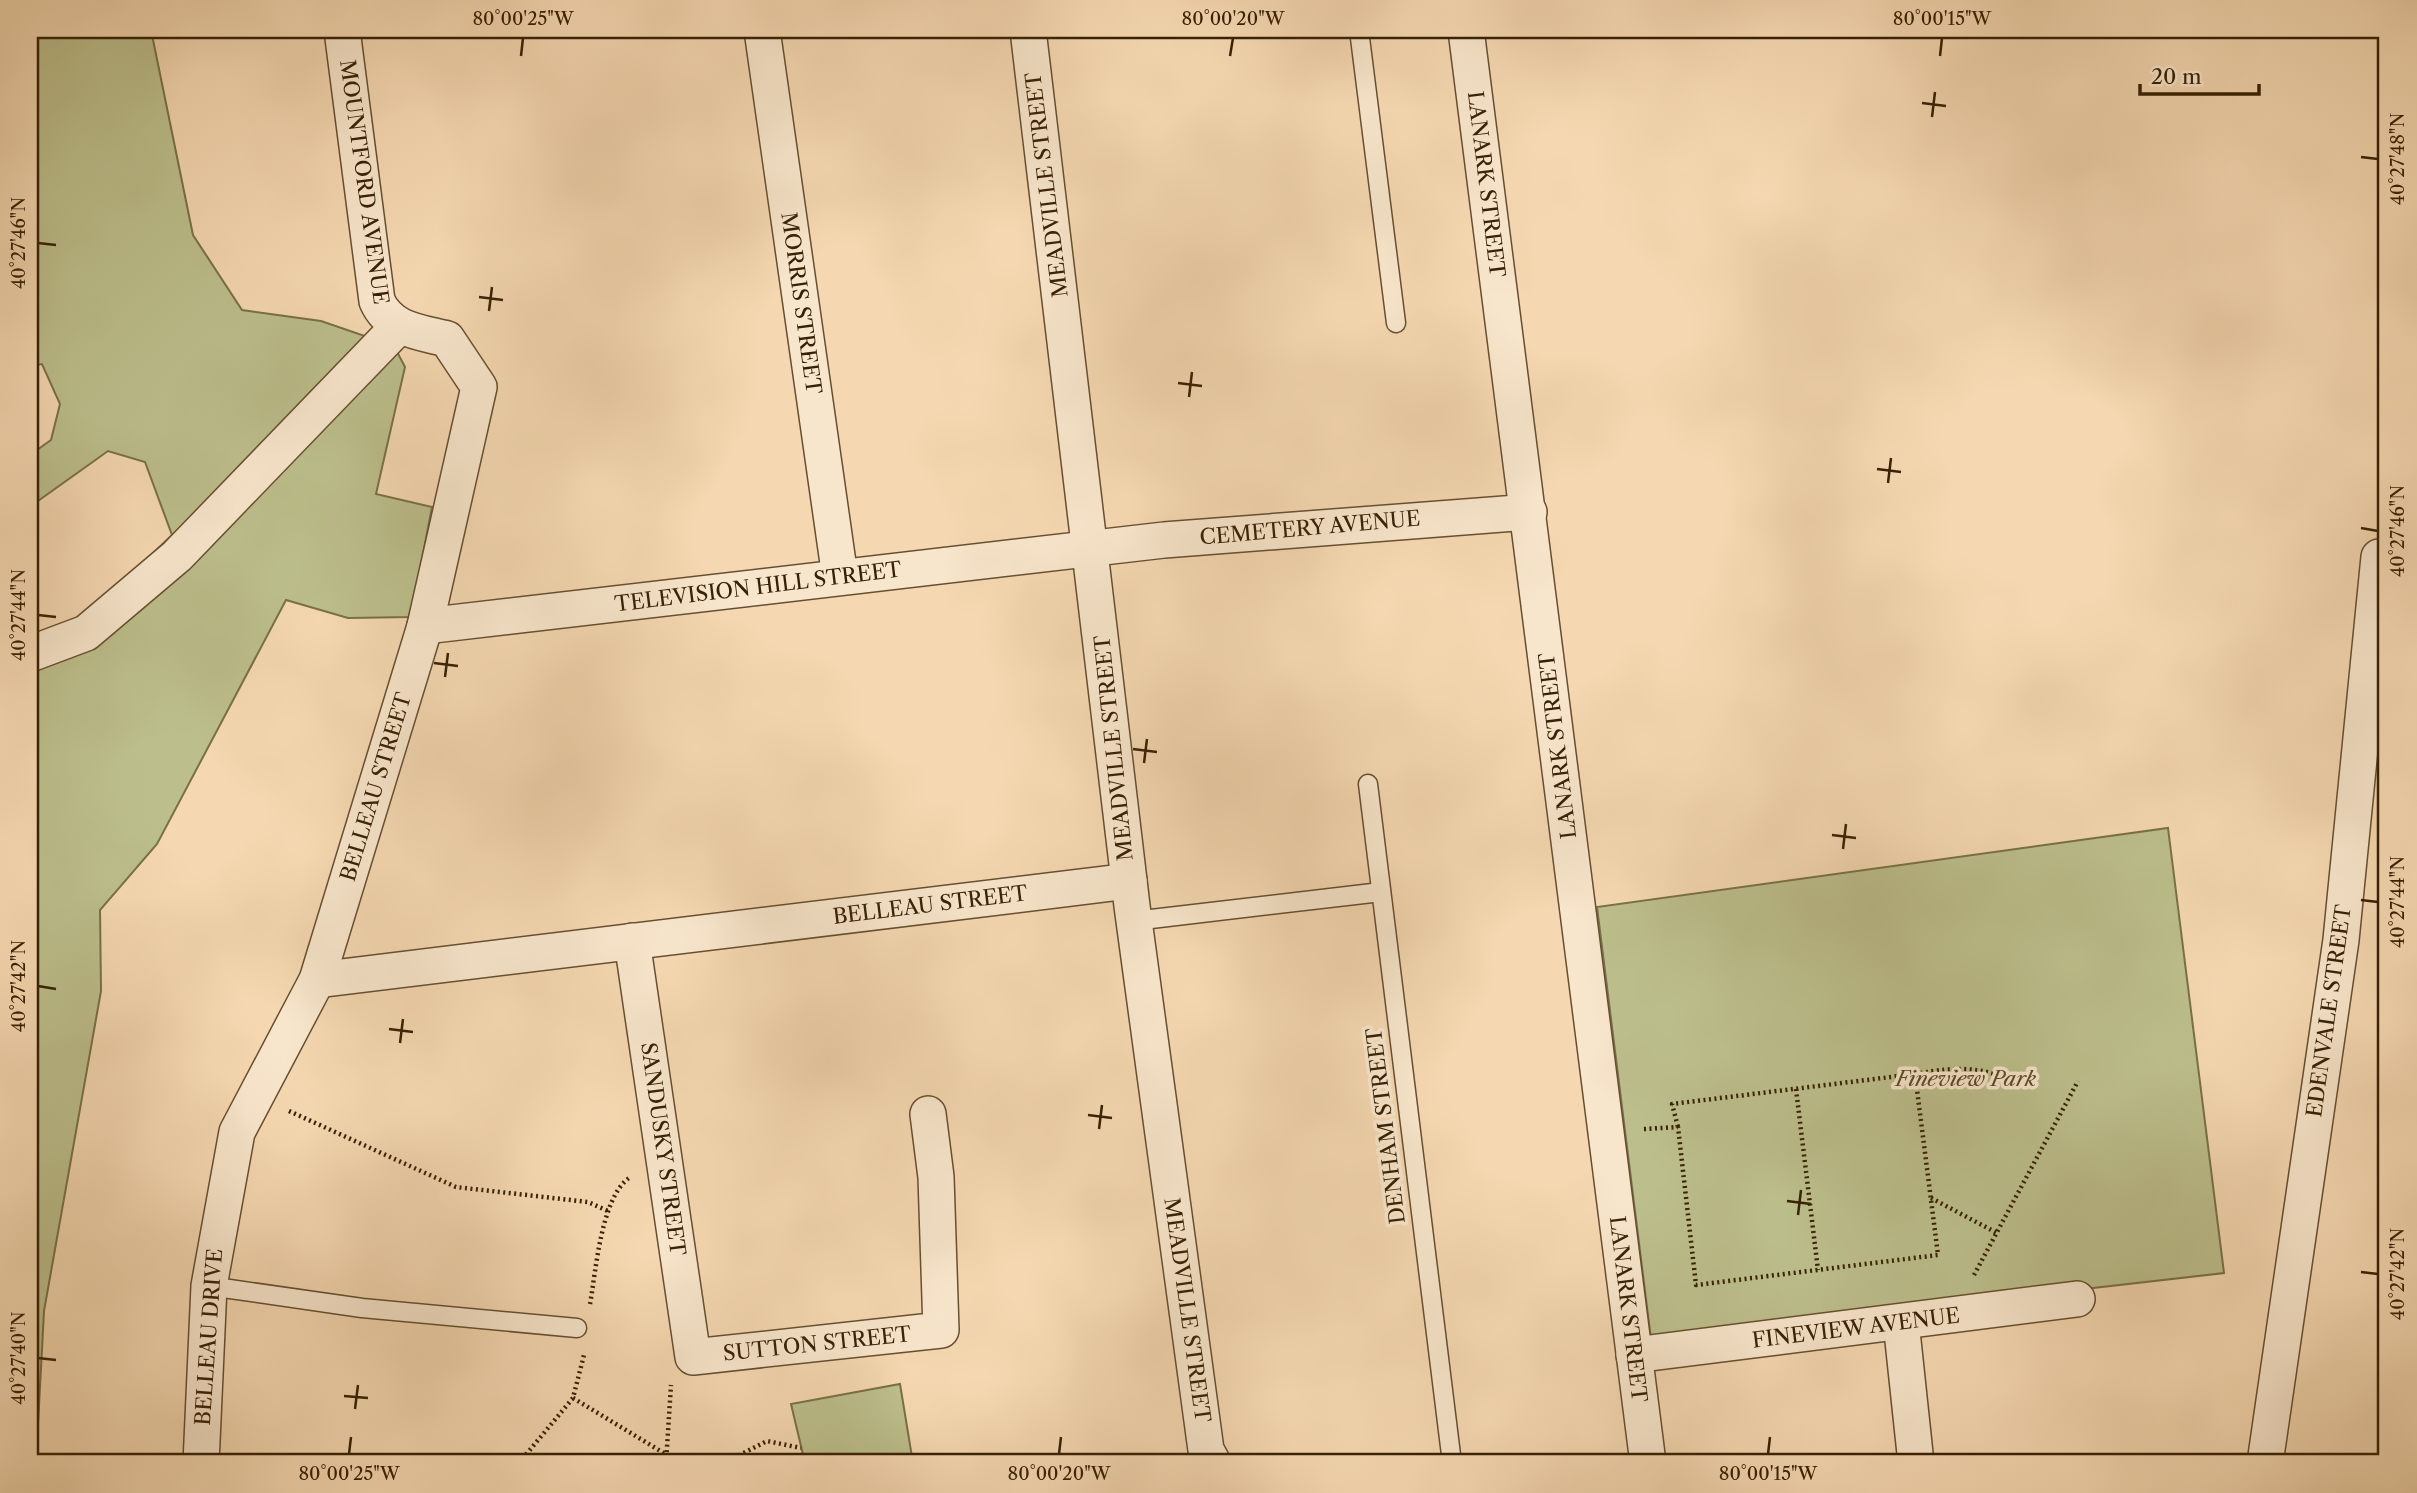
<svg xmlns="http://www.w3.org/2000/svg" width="2417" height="1493" viewBox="0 0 2417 1493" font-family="'Libre Caslon Text',serif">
  <rect width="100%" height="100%" fill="#f5d8b1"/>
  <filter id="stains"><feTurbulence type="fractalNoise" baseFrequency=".00286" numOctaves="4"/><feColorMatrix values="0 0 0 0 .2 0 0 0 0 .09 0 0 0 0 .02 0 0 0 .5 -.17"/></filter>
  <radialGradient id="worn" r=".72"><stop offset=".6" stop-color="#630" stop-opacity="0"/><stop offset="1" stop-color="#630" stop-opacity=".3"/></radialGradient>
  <g fill="#bcbf8c" stroke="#7a7048" stroke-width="2">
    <polygon points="30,30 151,30 193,235 242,310 321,321 394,346 405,367 376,494 432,507 411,617 348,618 286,600 157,844 100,910 101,991 44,1311 36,1463 30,1463 30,664 80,623 172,535 145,462 108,451 38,501 30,577 30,455 51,440 60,404 42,364 30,366"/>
    <polygon points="2168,828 2224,1273 1651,1339 1597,907"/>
    <polygon points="900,1384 913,1463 805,1463 791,1404"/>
  </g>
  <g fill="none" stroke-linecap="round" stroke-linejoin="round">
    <g stroke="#664f30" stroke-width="21">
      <g id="service">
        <polyline points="1359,30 1396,323"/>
        <polyline points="1368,784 1452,1463"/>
        <polyline points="1134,921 1381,892"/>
        <polyline points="209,1286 362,1308 577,1328"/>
      </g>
    </g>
    <g stroke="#664f30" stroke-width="38">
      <g id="minor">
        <polyline points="762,30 840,577"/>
        <polyline points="1028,30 1132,906 1206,1450 1213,1463"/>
        <polyline points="1466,30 1648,1463"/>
        <polyline points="425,626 1164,540 1529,512"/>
        <polyline points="30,654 86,633 177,556 399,326"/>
        <polyline points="632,941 693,1357 941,1330 936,1177 928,1114"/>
        <polyline points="317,980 1129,881"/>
        <polyline points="1901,1322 1916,1463"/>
        <polyline points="1634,1355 2077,1299"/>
        <path d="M201 1463 209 1286 237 1132 317 980 425 626 479 387 447 339C419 332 390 330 377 301L342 30"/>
        <polyline points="2265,1463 2341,940 2379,557"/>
      </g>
    </g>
    <g stroke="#372105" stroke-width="4.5" stroke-dasharray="2 3.5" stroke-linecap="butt">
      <path d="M1915 1074C1960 1066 1983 1066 2026 1086"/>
      <polyline points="1796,1089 1818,1270"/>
      <polyline points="289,1111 456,1187 588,1202 608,1211"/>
      <polyline points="1644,1129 1678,1127 1696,1285 1938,1255 1915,1074 1672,1104 1678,1127"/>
      <polyline points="1931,1198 1997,1233"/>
      <polyline points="1974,1275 2078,1081"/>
      <path d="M590 1304C596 1271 601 1198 629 1178"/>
      <polyline points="573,1398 667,1455"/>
      <polyline points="519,1463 573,1398 584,1355"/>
      <polyline points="666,1463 671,1385"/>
      <polyline points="724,1463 767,1441 801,1448"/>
    </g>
    <use href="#service" stroke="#f8e6cc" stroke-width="18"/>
    <use href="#minor" stroke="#f8e6cc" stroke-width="35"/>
  </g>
  <path fill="none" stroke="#372105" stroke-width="2.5" d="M521 56 523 38M1230 56 1233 38M1940 56 1942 38M1922 103 1946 106M1932 117 1935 92M2361 157 2378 159M38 243 56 245M479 297 503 300M489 311 492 287M1178 383 1202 386M1189 397 1192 372M1877 469 1901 472M1888 483 1891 458M2361 528 2378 531M38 615 56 617M434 663 458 666M445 677 448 653M1133 749 1157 752M1144 763 1147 739M1832 835 1856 838M1843 849 1846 824M2361 900 2378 902M38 986 56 989M389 1029 413 1032M400 1043 403 1019M1088 1115 1112 1118M1099 1129 1102 1105M1787 1201 1811 1204M1798 1215 1801 1190M2361 1272 2378 1274M38 1358 56 1360M344 1396 368 1398M355 1409 358 1385M349 1454 351 1437M1059 1454 1061 1437M1768 1454 1770 1437"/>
  <g text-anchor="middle" stroke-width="7" stroke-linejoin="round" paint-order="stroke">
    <g font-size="21" fill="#372105" stroke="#f8e6cc">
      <text transform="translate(364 182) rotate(82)" y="7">MOUNTFORD AVENUE</text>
      <text transform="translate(1486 184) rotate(83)" y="7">LANARK STREET</text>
      <text transform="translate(1047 185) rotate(-97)" y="7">MEADVILLE STREET</text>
      <text transform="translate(801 303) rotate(82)" y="7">MORRIS STREET</text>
      <text transform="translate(1310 528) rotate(-5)" y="7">CEMETERY AVENUE</text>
      <text transform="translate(758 587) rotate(-7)" y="7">TELEVISION HILL STREET</text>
      <text transform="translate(1558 746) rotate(-97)" y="7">LANARK STREET</text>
      <text transform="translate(1114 748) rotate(-96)" y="7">MEADVILLE STREET</text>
      <text transform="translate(376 787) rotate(-73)" y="7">BELLEAU STREET</text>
      <text transform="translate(930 905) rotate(-7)" y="7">BELLEAU STREET</text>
      <text transform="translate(2329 1011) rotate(-82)" y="7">EDENVALE STREET</text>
      <text transform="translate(1386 1126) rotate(-97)" y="7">DENHAM STREET</text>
      <text transform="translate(663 1149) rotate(82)" y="7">SANDUSKY STREET</text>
      <text transform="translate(1628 1309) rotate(83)" y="7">LANARK STREET</text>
      <text transform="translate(1187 1310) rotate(82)" y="7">MEADVILLE STREET</text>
      <text transform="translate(1856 1328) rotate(-7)" y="7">FINEVIEW AVENUE</text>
      <text transform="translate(209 1337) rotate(-86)" y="7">BELLEAU DRIVE</text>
      <text transform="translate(817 1344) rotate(-6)" y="7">SUTTON STREET</text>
    </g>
    <g font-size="21" font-style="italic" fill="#584827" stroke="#f8e6cc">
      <text x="1966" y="1086">Fineview Park</text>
    </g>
  </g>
  <rect width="2417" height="1493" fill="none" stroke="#f5d8b1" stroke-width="77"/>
  <path d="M2140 84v10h119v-10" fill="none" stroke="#372105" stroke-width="3.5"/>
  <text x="2151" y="84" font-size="21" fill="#372105" stroke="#f8e6cc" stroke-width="5" paint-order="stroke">20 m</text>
  <rect x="38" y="38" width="2340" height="1416" fill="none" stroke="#372105" stroke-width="2.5"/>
  <g font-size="18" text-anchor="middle" fill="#372105">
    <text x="523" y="25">80°00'25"W</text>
    <text x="1233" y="25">80°00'20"W</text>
    <text x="1942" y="25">80°00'15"W</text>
    <text transform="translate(2398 159) rotate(-90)" y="6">40°27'48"N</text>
    <text transform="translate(19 243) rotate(-90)" y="6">40°27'46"N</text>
    <text transform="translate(2398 531) rotate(-90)" y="6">40°27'46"N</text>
    <text transform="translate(19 615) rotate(-90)" y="6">40°27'44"N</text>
    <text transform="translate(2398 902) rotate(-90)" y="6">40°27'44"N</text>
    <text transform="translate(19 986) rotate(-90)" y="6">40°27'42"N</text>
    <text transform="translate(2398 1274) rotate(-90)" y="6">40°27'42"N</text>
    <text transform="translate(19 1358) rotate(-90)" y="6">40°27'40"N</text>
    <text x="349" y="1480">80°00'25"W</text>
    <text x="1059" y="1480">80°00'20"W</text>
    <text x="1768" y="1480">80°00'15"W</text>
  </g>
  <rect width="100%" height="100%" filter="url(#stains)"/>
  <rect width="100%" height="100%" fill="url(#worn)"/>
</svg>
